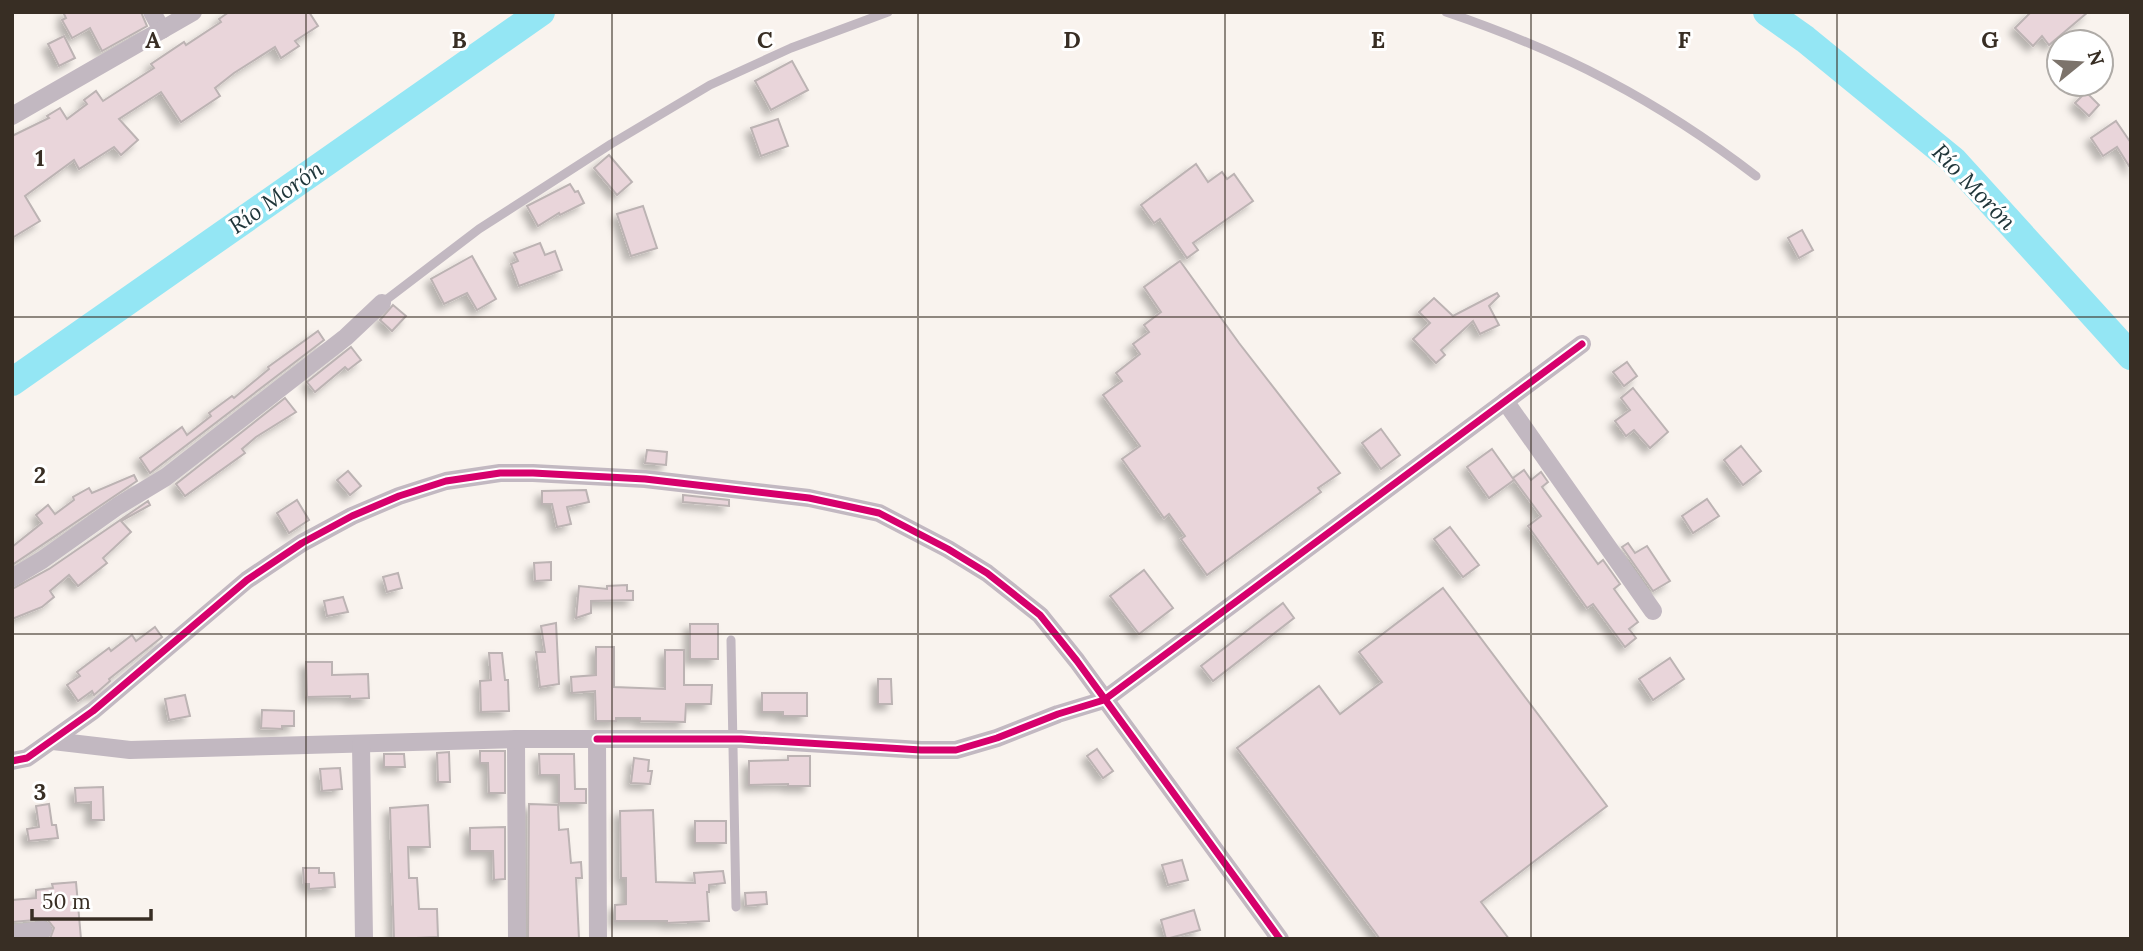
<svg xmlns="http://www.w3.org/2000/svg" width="2143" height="951" viewBox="0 0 2143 951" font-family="Lora,serif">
  <defs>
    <filter id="shadow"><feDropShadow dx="-5.5" dy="5.5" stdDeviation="3.5" flood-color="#0004"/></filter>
  </defs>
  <rect width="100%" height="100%" fill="#f9f3ee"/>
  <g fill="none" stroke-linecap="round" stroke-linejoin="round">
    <g stroke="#94e6f4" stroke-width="28">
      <polyline points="1767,12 1805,39 1953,160 2131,356"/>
      <polyline points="12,382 541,12"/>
    </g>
  </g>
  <g fill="#e9d5da" stroke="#bcb3b3" stroke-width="2" filter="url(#shadow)">
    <polygon points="63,12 141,12 147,26 102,51 90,28 72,38 62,20 66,18"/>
    <polygon points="229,12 309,12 318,26 295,41 299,46 281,58 275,47 234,73 215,88 220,96 181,122 161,92 119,119 138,140 121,155 114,147 79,169 74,160 25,196 40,221 12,238 12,136 49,118 47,116 60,108 67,119 87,104 84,100 96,91 103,101 154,68 151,64 184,42 186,45 221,22 219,19"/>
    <polygon points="2031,12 2088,12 2049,45 2042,36 2033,46 2015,28"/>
    <polygon points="64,36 75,58 59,66 48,44"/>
    <polygon points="792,61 808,90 771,110 755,81"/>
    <polygon points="2086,92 2099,105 2089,116 2075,103"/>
    <polygon points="778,119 788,146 761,156 751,128"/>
    <polygon points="2116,121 2131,143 2131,169 2117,147 2103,156 2091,138"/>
    <polygon points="609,155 632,182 617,195 594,168"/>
    <polygon points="1196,164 1208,182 1222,172 1227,179 1234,174 1253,201 1193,243 1198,250 1187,258 1160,219 1154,223 1141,205"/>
    <polygon points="570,184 575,192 578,191 584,203 560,215 559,213 538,226 527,206"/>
    <polygon points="643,206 657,248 631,256 617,214"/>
    <polygon points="1802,230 1813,250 1799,258 1788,238"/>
    <polygon points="540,243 545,255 555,251 562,270 519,286 511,264 518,261 514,253"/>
    <polygon points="472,256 496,299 477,310 467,293 444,304 431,279"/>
    <polygon points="1180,261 1239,343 1340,473 1318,488 1321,492 1207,575 1181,539 1185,536 1169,514 1164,518 1122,459 1140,446 1103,395 1122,381 1116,373 1140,354 1133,344 1149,332 1144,325 1161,312 1144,287"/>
    <polygon points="1497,293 1499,296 1489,306 1499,325 1480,334 1473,321 1441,350 1445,355 1436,363 1413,339 1430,323 1419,312 1434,298 1453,316"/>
    <polygon points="393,305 406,316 392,331 380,320"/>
    <polygon points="318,331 324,340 150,473 140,458 182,427 187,435 211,416 209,413 232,396 234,398 269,369 268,367"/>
    <polygon points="351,347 361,360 348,370 345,367 315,392 307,382"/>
    <polygon points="1627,362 1637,376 1624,386 1613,372"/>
    <polygon points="1633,388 1668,432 1650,448 1634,430 1626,436 1615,421 1630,410 1621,398"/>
    <polygon points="285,398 296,412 256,437 242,449 245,453 185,496 176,484"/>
    <polygon points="1381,429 1400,455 1381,469 1362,443"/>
    <polygon points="1741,446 1761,471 1743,485 1724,460"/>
    <polygon points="1492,449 1514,480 1489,498 1467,467"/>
    <polygon points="647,450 667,452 666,465 645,463"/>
    <polygon points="1524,470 1531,480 1541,472 1548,482 1542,487 1598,564 1603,560 1620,584 1614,589 1638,622 1629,629 1636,638 1625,647 1593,604 1587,608 1528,526 1541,516 1513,478"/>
    <polygon points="348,471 361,486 350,495 337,480"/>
    <polygon points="134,475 137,481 12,565 12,547 42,523 36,515 48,505 55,514 74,500 73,497 89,488 92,493"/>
    <polygon points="586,490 589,502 567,507 571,524 557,527 552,504 542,504 542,491"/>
    <polygon points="683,495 729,500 729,506 683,502"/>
    <polygon points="1707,499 1719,516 1693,533 1682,516"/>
    <polygon points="297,500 309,520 289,533 277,513"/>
    <polygon points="148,501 150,505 121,521 131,532 103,558 107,563 78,586 69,575 50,591 54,597 42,607 12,619 12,589 49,569"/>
    <polygon points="1450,527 1479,565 1463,577 1434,539"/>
    <polygon points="1628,543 1635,553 1647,546 1670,581 1653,591 1622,547"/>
    <polygon points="551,562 551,580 535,581 534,563"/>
    <polygon points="1144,570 1173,608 1139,634 1110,596"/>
    <polygon points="398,573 402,588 387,592 383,577"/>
    <polygon points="627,585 627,591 633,591 633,600 591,601 591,613 576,618 579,586 607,589 607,586"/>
    <polygon points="1443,588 1607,806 1481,902 1509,939 1380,939 1237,748 1319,686 1340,714 1382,682 1359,652"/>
    <polygon points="343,597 348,612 327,616 324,601"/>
    <polygon points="1283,603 1294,618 1213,681 1201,666"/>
    <polygon points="556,623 559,684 540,687 536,652 545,652 541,626"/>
    <rect x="690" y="624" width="28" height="35"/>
    <polygon points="155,627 162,637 109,679 110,681 94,695 92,691 78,701 67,685 80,676 77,672 109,648 111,651 132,635 136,641"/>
    <polygon points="596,647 614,647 614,687 665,689 665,650 684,650 684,685 712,685 711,704 686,704 685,722 640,721 640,718 616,718 616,721 596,721 595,691 572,693 571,677 596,675"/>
    <polygon points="489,653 502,653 505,680 508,680 509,711 481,712 480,681 491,680"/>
    <polygon points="1670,658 1684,679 1653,700 1639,679"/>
    <polygon points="306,662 332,662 332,675 368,674 369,698 350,699 350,696 307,697"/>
    <polygon points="878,679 891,679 892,704 878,704"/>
    <polygon points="762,693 807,693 807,716 783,716 783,712 762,712"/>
    <polygon points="185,695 190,716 169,720 165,699"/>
    <polygon points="262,710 294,711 294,726 282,726 282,729 261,728"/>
    <polygon points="1097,749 1113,771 1103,778 1087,756"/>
    <polygon points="480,751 505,751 505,793 489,793 488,763 480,763"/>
    <polygon points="449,752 450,782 438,782 437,753"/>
    <polygon points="384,754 404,754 405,767 384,767"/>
    <polygon points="539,754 574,754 575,789 586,789 586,803 559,803 559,775 540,775"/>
    <polygon points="788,756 810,756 810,786 788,786 788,784 749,785 749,761 788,760"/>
    <polygon points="634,758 649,760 648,771 652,771 650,784 631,783"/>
    <polygon points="340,768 342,789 322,791 320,769"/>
    <polygon points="103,787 104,820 91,820 91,802 76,803 75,788"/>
    <polygon points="49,804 52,825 56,825 58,838 29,841 27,829 39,827 36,806"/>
    <polygon points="529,804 558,805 559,830 568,829 571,863 581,862 582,878 576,878 579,939 528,939"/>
    <polygon points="428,805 430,847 408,847 409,878 417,878 419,909 437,909 438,937 394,939 390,808"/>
    <polygon points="653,810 656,882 695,883 694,873 723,871 725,883 709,885 709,892 707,892 709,921 667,923 667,921 615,921 615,905 626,904 626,878 621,878 620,811"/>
    <rect x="695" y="821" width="31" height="22"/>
    <polygon points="505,827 505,879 494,880 493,851 470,851 470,828"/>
    <polygon points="1182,860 1188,880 1168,885 1162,865"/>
    <polygon points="303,868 319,868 319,873 334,873 335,887 309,889 309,884 304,884"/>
    <polygon points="76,882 81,939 50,939 54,928 47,919 12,922 12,900 36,898 36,890 53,888 52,884"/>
    <polygon points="766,892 767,904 746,906 745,893"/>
    <polygon points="1194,910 1200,930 1166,939 1161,920"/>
  </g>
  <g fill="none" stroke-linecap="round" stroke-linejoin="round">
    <g stroke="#c2b8c1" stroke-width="9">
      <path d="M1446 12C1564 52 1657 100 1756 176"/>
      <polyline points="382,303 479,229 611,144 710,85 791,48 888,12"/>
      <polyline points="731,640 736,907"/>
    </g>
    <g stroke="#c2b8c1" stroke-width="18">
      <polyline points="152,12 162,30"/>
      <polyline points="12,116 193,12"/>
      <polyline points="1505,401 1653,611"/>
      <polyline points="12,578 42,560 118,506 166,477 346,337 382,303"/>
      <polyline points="516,739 517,939"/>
      <polyline points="597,739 741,739 921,750 956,750 997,738 1058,714 1104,700 1582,344"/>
      <polyline points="53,741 130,750 516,739 597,739 598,939"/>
      <polyline points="361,744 364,939"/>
      <polyline points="12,761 27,758 93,711 247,580 302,543 352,516 399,496 446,481 500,473 533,473 645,479 809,498 879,513 948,549 987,573 1040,615 1077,661 1280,939"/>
      <polyline points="12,934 43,930"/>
    </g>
    <g stroke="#fff" stroke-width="11">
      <g id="cycleway">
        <polyline points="597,739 741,739 921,750 956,750 997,738 1058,714 1104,700 1582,344"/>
        <polyline points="12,761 27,758 93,711 247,580 302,543 352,516 399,496 446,481 500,473 533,473 645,479 809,498 879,513 948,549 987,573 1040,615 1077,661 1280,939"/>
      </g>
    </g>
    <use href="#cycleway" stroke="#d6006c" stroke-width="7"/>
  </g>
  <path fill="none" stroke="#382e24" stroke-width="2" stroke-opacity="0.55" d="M306 12V939M612 12V939M918 12V939M1225 12V939M1531 12V939M1837 12V939M12 317H2131M12 634H2131"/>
  <g text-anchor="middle" stroke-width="6" stroke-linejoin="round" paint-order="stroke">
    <g font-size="23" font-style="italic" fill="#1f3539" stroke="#fff">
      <text transform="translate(1974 187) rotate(46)" y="8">Río Morón</text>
      <text transform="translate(276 197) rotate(-35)" y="8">Río Morón</text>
    </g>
  </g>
  <g font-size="23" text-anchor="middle" font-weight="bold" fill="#382e24" stroke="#fff" stroke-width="6" stroke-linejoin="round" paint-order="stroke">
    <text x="153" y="48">A</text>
    <text x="459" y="48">B</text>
    <text x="765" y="48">C</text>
    <text x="1072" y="48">D</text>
    <text x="1378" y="48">E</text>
    <text x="1684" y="48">F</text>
    <text x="1990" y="48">G</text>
    <text x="40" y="166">1</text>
    <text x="40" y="483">2</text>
    <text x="40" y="800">3</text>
  </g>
  <rect width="2143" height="951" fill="none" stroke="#382e24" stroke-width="28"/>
  <g transform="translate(2080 63) rotate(72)"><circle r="33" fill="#ffffff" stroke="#afaba7" stroke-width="2"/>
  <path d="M0-5L12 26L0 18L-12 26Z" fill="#7c736b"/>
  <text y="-10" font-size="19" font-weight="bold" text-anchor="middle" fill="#382e24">N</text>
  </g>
  <path d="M32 909v10h119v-10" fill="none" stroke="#382e24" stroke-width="3.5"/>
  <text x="42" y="909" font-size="21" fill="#382e24" stroke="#ffffff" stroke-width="5" paint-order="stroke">50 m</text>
</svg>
